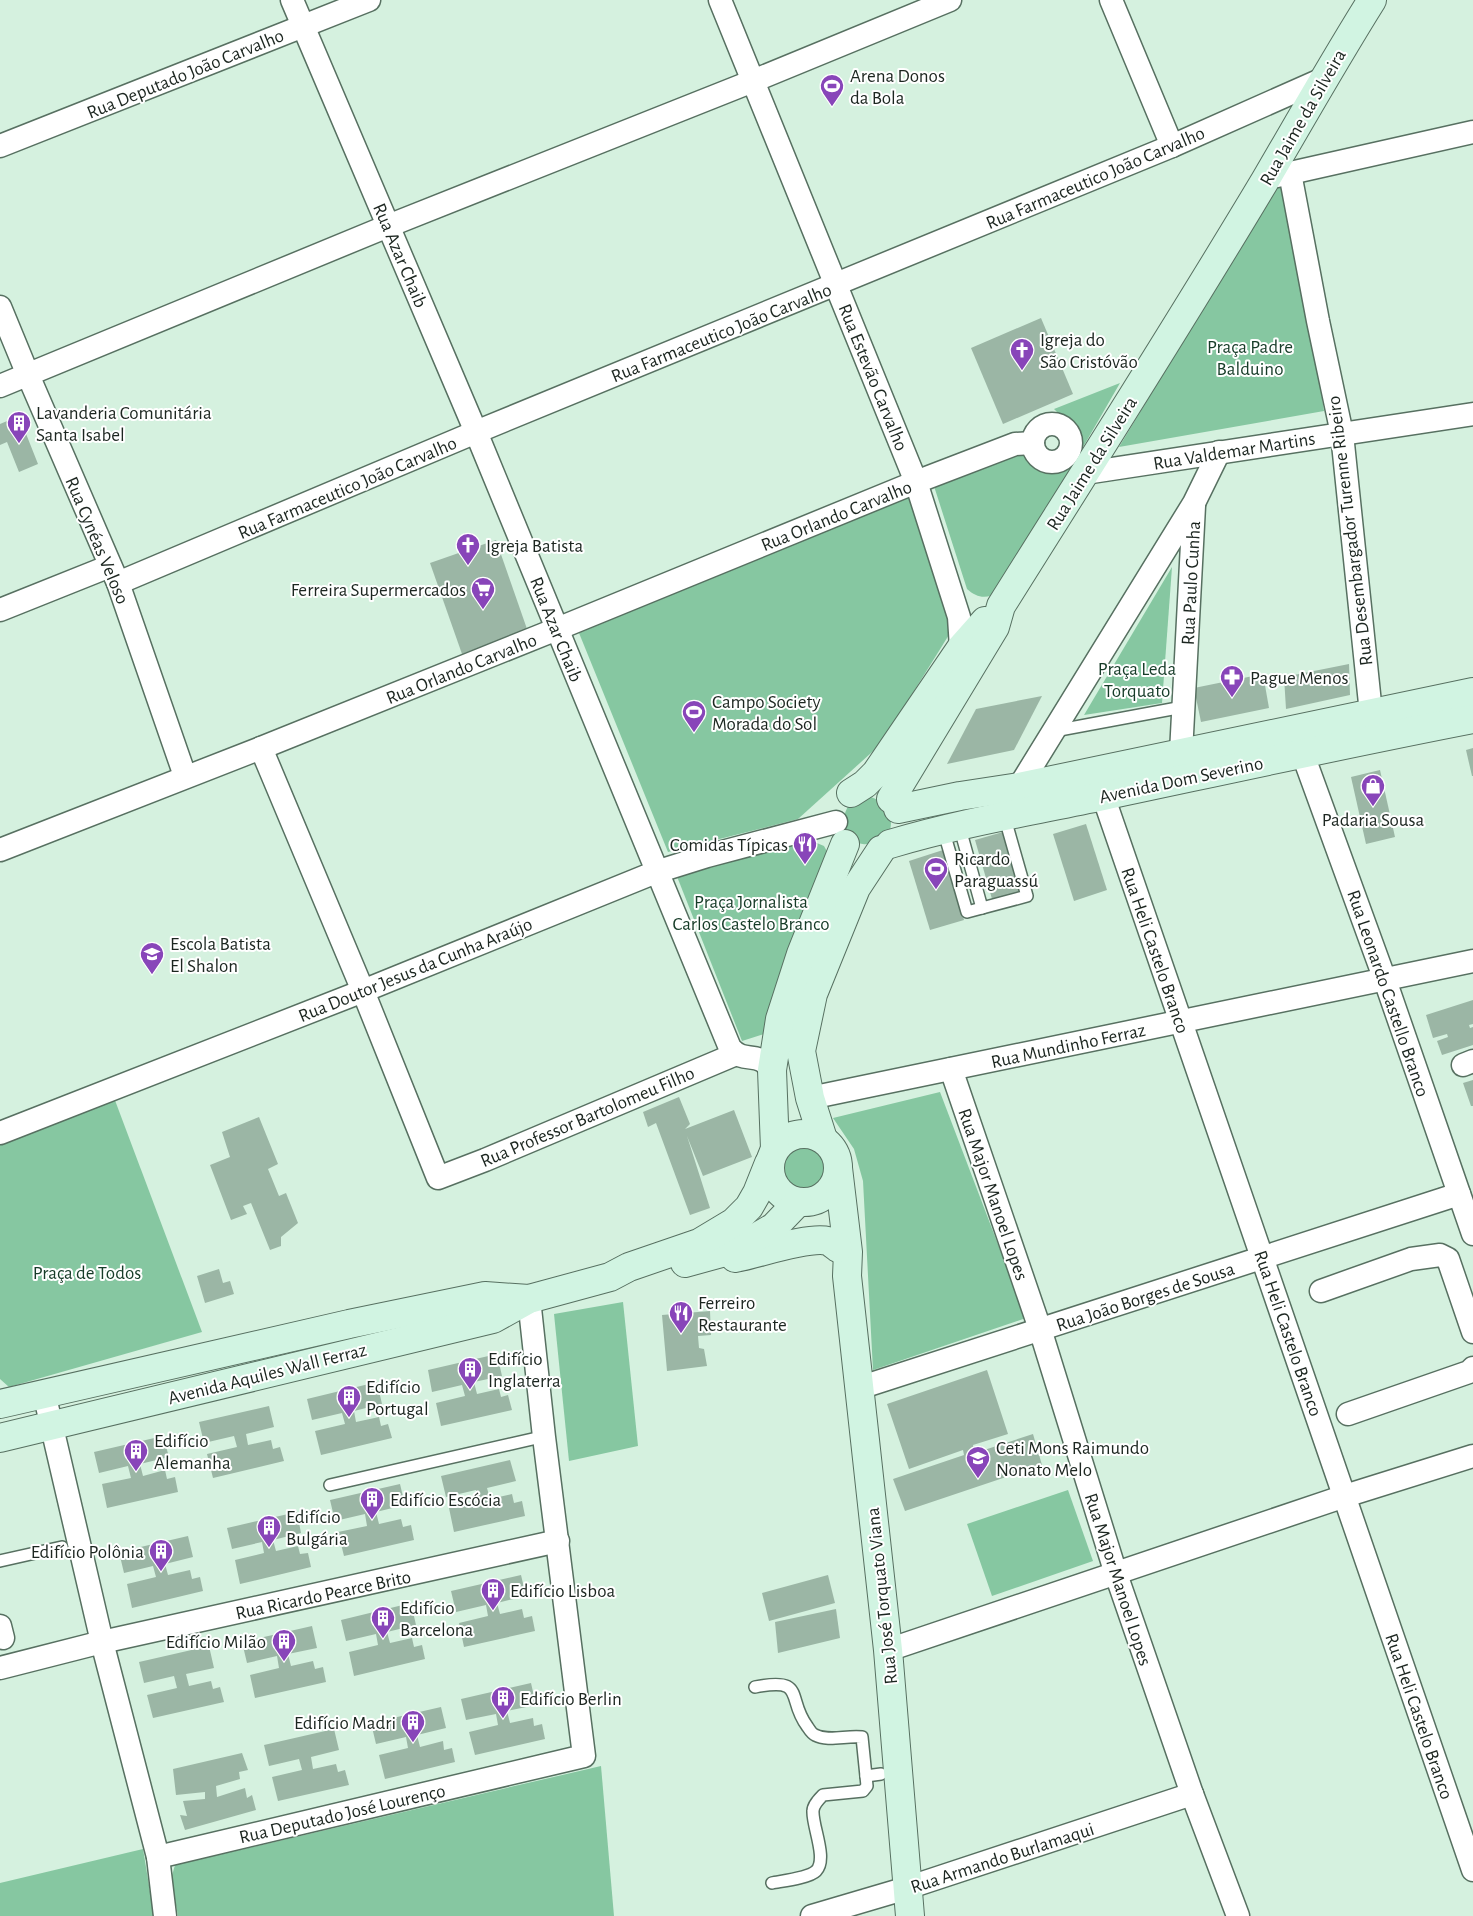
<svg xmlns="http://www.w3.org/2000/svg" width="1473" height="1916" viewBox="0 0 1473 1916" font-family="'Alegreya Sans',sans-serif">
  <rect width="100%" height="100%" fill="#d5f1df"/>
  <g fill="#86c7a1">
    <polygon points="1280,180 1310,319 1324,411 1119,447"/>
    <path d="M1120 383 1000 591C988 599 978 599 967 589L933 483 1018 447C1022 449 1025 451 1028 453 1034 457 1036 463 1043 465 1064 472 1086 451 1077 429 1072 418 1061 417 1054 409Z"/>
    <polygon points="911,494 952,630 881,744 798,819 668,852 579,633"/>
    <polygon points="1172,567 1162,703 1084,715"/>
    <path d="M870 797C886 801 894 815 890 831 883 835 877 841 870 843 851 851 834 816 852 803 856 800 865 799 870 797Z"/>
    <polygon points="812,841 824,846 829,855 770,1032 742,1041 676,874"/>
    <polygon points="940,1092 1026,1318 873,1370 863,1181 854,1149 833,1118"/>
    <polygon points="113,1095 202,1332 9,1387 0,1379 0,1139"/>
    <circle cx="803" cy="1167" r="23"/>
    <polygon points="623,1302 638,1446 569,1461 554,1314"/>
    <polygon points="1068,1490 1093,1561 992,1596 967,1524"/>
    <polygon points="601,1766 614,1916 178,1916 171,1879 175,1865"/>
    <polygon points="143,1849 154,1916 0,1916 0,1883"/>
  </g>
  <g fill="#9bb6a5">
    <polygon points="1041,318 1073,394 1003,424 971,348"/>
    <polygon points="19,416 38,464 19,472 7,442 0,445 0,424"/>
    <polygon points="496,540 527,629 462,654 430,563"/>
    <polygon points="1349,664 1350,695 1286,709 1284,677"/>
    <polygon points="1263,674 1269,708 1201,722 1194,688"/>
    <polygon points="1042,696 1014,750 947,764 976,709"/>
    <polygon points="1473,748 1473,776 1472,776 1466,750"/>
    <polygon points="1380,770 1395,837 1366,844 1351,777"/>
    <polygon points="1086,824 1107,890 1074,901 1053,834"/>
    <polygon points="1003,832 1020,892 992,899 975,840"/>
    <polygon points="943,850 964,920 930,930 909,861"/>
    <polygon points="1473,1000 1473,1024 1469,1025 1470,1028 1473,1027 1473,1045 1442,1055 1437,1041 1448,1037 1447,1034 1433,1038 1426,1015"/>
    <polygon points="1473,1080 1473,1106 1471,1106 1463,1083"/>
    <polygon points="679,1097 690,1124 685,1129 734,1110 752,1157 703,1176 687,1136 710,1208 690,1215 656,1123 648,1127 643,1112"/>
    <polygon points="259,1117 278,1164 268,1169 279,1196 286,1193 298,1223 281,1237 281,1246 270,1250 251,1203 243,1206 247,1214 231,1220 210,1165 230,1157 222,1132"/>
    <polygon points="219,1269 223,1283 230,1281 234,1294 205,1303 197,1276"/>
    <polygon points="710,1311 711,1335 698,1336 699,1348 704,1349 707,1366 667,1371 662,1315"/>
    <polygon points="497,1354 502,1376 474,1382 477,1394 499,1389 501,1397 508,1395 512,1410 441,1426 436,1403 465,1396 462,1385 432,1392 428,1370"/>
    <polygon points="987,1370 1008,1434 973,1445 975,1453 1033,1434 1042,1465 905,1511 893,1479 964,1455 963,1450 909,1469 887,1404"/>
    <polygon points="377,1382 382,1404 354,1411 356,1422 379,1417 381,1426 388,1424 392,1438 321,1455 315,1431 345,1424 342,1413 312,1420 307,1399"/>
    <polygon points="269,1406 274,1427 246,1434 248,1445 271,1440 273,1449 280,1447 284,1461 213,1478 207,1454 237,1447 234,1436 204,1443 199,1422"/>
    <polygon points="163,1436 169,1457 140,1464 143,1476 165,1470 167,1479 175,1477 178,1492 107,1508 102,1484 131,1478 128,1466 99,1473 94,1452"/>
    <polygon points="510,1460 516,1481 487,1488 490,1499 512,1494 514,1503 522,1501 525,1516 454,1532 449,1508 478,1501 476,1490 446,1497 441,1476"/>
    <polygon points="400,1484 405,1505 376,1512 379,1524 401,1519 403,1527 411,1525 414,1540 344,1556 338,1532 367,1526 365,1514 335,1521 330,1500"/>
    <polygon points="297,1512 301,1533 273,1540 276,1551 298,1546 300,1554 308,1553 311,1567 240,1584 235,1560 264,1553 262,1542 232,1549 227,1528"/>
    <polygon points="188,1536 193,1557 165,1564 168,1575 190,1570 192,1579 200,1577 203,1591 132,1608 127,1584 156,1577 153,1566 124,1573 119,1552"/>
    <polygon points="521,1575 526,1596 497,1603 500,1614 522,1609 524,1618 532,1616 535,1631 464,1647 459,1623 488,1616 486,1605 456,1612 451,1591"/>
    <polygon points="828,1575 835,1603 769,1621 762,1593"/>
    <polygon points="411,1603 416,1625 387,1632 390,1643 412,1638 414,1647 422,1645 425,1659 354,1676 349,1652 378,1645 376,1634 346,1641 341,1620"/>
    <polygon points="836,1609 840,1638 778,1653 775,1622"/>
    <polygon points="312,1626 317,1648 288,1654 291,1666 313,1661 315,1669 323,1667 326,1682 255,1698 250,1675 279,1668 277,1656 247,1663 242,1642"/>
    <polygon points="209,1646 214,1668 186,1674 189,1686 211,1681 213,1689 220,1687 224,1702 153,1718 147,1695 177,1688 174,1676 144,1683 139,1662"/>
    <polygon points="531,1683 536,1705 507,1711 510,1723 533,1718 534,1726 542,1724 545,1739 475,1755 469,1732 498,1725 496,1714 466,1720 461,1699"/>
    <polygon points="441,1707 446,1728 417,1735 420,1747 443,1741 444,1750 452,1748 455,1762 385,1779 379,1755 408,1748 406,1737 376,1744 371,1723"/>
    <polygon points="334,1729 339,1750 311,1757 313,1769 336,1764 338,1772 345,1770 349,1785 278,1801 272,1777 302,1770 299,1759 269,1766 264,1745"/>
    <polygon points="242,1753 248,1770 239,1772 240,1779 216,1786 217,1797 245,1788 247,1798 252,1795 256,1810 185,1830 180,1815 187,1816 183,1801 205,1799 205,1792 176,1795 173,1769"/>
  </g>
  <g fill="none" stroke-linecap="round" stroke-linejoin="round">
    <g stroke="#577061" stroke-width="14">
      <g id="lane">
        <polyline points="1054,731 1183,707"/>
        <polyline points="959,825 982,908"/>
        <polyline points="943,829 967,912 1027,896 1004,815"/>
        <polyline points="330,1485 537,1438"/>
        <polyline points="0,1561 62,1547"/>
        <path d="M755 1687C807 1677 786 1698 807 1726 809 1729 812 1734 815 1735 828 1742 847 1735 862 1737L867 1786 863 1791 823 1795C819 1799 813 1805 813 1811 812 1826 828 1859 816 1871 809 1878 782 1881 772 1883"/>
        <polyline points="866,1776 881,1774"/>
      </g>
    </g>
    <g stroke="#577061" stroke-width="25">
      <g id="street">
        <path d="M292 0 476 432 730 1048C743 1062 751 1054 763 1061 766 1063 769 1067 772 1070"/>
        <polyline points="720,0 916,482 959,617 961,648"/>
        <polyline points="1111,0 1172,146"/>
        <polyline points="0,146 369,0"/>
        <polyline points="1290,173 1318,321 1342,434 1371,713"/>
        <polyline points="1277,176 1473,132"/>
        <polyline points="0,307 28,375 118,583 185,776"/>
        <polyline points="0,386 388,226 753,81 950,0"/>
        <circle cx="1052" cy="443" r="19"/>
        <polyline points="1085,473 1473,414"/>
        <polyline points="118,583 476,432 1172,146 1323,79"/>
        <polyline points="0,610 110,566"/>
        <polyline points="261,748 363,991 438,1178 485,1160 736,1054"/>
        <polyline points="1302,752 1385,980 1473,1234"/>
        <polyline points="1181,753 1194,506"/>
        <polyline points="1098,781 1473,1870"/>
        <polyline points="1019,787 1194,503 1219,452"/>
        <polyline points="0,850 261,748 557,629 916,482 1015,444 1033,443"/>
        <polyline points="1463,1065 1473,1061"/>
        <polyline points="951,1069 1040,1329 1116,1574 1192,1794 1238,1916"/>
        <polyline points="810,1098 1473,961"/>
        <polyline points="0,1133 363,991 656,872 707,856 836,822"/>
        <polyline points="1321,1291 1411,1259 1440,1255 1448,1259 1473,1332"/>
        <polyline points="859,1388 1459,1194"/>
        <polyline points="44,1393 102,1642 158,1857 165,1916"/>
        <polyline points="1348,1414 1469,1372 1473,1368"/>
        <polyline points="0,1626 3,1638"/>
        <polyline points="888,1650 1345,1496 1473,1456"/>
        <polyline points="0,1668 102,1642 558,1541"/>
        <polyline points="158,1857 584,1756 544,1437 529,1299"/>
        <polyline points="812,1916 907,1888 1192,1794"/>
      </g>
    </g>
    <g stroke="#577061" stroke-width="30">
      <g id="secondary">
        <polyline points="851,793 865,784 876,773 961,648 985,621"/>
        <path d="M891 799 995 627 1001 606C1090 464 1180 323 1266 179 1301 119 1335 59 1372 0"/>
        <polyline points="898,809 960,796 1019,787 1473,692"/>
        <path d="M890 844C960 823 1032 811 1103 796 1226 770 1349 743 1473 719"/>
        <circle cx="804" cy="1168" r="34"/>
        <polyline points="823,1139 810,1098 801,1051 813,994 856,888 881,850"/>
        <polyline points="775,1149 772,1070 780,1019 801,954 845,844"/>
        <polyline points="838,1168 848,1252 847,1276 888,1650 910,1916"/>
        <path d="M735 1258C757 1254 809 1236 828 1241 832 1243 835 1246 838 1248"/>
        <polyline points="685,1263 736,1249 774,1227 798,1202"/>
        <polyline points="0,1404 349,1324 485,1296 529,1299"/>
        <polyline points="0,1438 493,1319 529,1299 610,1277 629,1267 699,1243 734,1222 749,1207 757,1193 769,1163"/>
      </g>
    </g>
    <use href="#lane" stroke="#fff" stroke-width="11"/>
    <use href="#street" stroke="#fff" stroke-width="22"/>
    <use href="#secondary" stroke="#d1f4e2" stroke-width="28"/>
  </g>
  <defs>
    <g id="stadium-pin" transform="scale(1.25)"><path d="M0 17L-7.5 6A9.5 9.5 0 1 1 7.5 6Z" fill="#8845b9" stroke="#fff"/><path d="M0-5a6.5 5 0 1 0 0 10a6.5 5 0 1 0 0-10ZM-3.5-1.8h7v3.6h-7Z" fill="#fff"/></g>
    <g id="church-pin" transform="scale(1.25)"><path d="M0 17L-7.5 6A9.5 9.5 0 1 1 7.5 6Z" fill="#8845b9" stroke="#fff"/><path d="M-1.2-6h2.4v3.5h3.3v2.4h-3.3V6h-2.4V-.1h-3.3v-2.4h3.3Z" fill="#fff"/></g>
    <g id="building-pin" transform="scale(1.25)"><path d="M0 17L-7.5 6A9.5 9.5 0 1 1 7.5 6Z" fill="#8845b9" stroke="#fff"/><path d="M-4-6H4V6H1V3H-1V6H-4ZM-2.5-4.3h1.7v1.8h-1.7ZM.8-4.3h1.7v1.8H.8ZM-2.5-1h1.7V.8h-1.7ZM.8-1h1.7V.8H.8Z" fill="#fff"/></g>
    <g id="supermarket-pin" transform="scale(1.25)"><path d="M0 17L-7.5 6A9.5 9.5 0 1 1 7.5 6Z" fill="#8845b9" stroke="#fff"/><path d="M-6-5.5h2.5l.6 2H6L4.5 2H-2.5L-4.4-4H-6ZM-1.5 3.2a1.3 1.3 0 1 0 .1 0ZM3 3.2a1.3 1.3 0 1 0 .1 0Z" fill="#fff"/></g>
    <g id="pharmacy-pin" transform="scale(1.25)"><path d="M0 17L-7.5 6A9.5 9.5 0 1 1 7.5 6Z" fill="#8845b9" stroke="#fff"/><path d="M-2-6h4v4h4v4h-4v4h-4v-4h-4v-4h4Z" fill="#fff"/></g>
    <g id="shop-pin" transform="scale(1.25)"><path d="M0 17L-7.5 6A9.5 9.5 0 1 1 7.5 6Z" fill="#8845b9" stroke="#fff"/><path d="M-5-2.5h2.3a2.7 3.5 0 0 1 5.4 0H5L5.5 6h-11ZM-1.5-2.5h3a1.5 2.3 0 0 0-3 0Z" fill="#fff"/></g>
    <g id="restaurant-pin" transform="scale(1.25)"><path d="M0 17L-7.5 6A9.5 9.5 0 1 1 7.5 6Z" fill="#8845b9" stroke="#fff"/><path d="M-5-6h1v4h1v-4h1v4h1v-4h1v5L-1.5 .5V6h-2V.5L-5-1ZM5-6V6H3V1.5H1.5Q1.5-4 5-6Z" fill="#fff"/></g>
    <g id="school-pin" transform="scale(1.25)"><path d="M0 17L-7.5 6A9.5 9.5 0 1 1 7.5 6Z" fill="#8845b9" stroke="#fff"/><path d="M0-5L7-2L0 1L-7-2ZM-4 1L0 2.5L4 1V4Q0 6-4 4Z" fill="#fff"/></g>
  </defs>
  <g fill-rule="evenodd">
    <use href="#stadium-pin" x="832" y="86"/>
    <use href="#church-pin" x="1022" y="350"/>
    <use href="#building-pin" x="19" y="423"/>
    <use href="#church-pin" x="468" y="545"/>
    <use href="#supermarket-pin" x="483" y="589"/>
    <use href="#pharmacy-pin" x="1232" y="677"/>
    <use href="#stadium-pin" x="694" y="712"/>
    <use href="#shop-pin" x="1373" y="786"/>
    <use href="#restaurant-pin" x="805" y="844"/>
    <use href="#stadium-pin" x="936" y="869"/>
    <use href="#school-pin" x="152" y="954"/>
    <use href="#restaurant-pin" x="681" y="1313"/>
    <use href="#building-pin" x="470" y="1369"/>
    <use href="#building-pin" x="349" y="1397"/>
    <use href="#building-pin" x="136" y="1451"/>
    <use href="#school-pin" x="978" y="1458"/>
    <use href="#building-pin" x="372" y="1499"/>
    <use href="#building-pin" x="269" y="1527"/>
    <use href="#building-pin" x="161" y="1551"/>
    <use href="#building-pin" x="493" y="1590"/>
    <use href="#building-pin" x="383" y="1618"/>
    <use href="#building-pin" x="284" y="1641"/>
    <use href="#building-pin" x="503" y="1698"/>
    <use href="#building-pin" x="413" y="1722"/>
  </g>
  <g text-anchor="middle" stroke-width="4" stroke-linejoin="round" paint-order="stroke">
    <g font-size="19" fill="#1c2620" stroke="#fff">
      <text transform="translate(185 73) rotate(-22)" y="7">Rua Deputado João Carvalho</text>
      <text transform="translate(1302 117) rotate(-60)" y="7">Rua Jaime da Silveira</text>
      <text transform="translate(1095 177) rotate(-23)" y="7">Rua Farmaceutico João Carvalho</text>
      <text transform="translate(401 255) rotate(67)" y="7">Rua Azar Chaib</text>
      <text transform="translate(721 332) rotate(-22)" y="7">Rua Farmaceutico João Carvalho</text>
      <text transform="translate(874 377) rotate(68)" y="7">Rua Estevão Carvalho</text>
      <text transform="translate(1234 450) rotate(-9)" y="7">Rua Valdemar Martins</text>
      <text transform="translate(1091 463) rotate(-58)" y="7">Rua Jaime da Silveira</text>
      <text transform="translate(347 487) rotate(-23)" y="7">Rua Farmaceutico João Carvalho</text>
      <text transform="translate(836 515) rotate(-22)" y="7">Rua Orlando Carvalho</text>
      <text transform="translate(1349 531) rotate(-97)" y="7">Rua Desembargador Turenne Ribeiro</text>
      <text transform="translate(98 540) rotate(67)" y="7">Rua Cynéas Veloso</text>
      <text transform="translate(1190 583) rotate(-87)" y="7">Rua Paulo Cunha</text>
      <text transform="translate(557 629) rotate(68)" y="7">Rua Azar Chaib</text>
      <text transform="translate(461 668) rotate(-22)" y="7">Rua Orlando Carvalho</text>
      <text transform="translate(1181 779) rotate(-12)" y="7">Avenida Dom Severino</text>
      <text transform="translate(1156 950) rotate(71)" y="7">Rua Heli Castelo Branco</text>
      <text transform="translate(415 969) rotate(-22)" y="7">Rua Doutor Jesus da Cunha Araújo</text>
      <text transform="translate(1389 993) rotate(71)" y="7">Rua Leonardo Castello Branco</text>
      <text transform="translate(1068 1045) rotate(-12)" y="7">Rua Mundinho Ferraz</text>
      <text transform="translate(587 1116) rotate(-23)" y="7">Rua Professor Bartolomeu Filho</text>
      <text transform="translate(994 1194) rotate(71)" y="7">Rua Major Manoel Lopes</text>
      <text transform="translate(1145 1296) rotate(-18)" y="7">Rua João Borges de Sousa</text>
      <text transform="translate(1289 1333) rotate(71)" y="7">Rua Heli Castelo Branco</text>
      <text transform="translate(267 1373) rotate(-14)" y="7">Avenida Aquiles Wall Ferraz</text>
      <text transform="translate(1119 1579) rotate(72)" y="7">Rua Major Manoel Lopes</text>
      <text transform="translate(323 1594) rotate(-12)" y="7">Rua Ricardo Pearce Brito</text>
      <text transform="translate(881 1596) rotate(-96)" y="7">Rua José Torquato Viana</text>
      <text transform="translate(1420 1716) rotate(71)" y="7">Rua Heli Castelo Branco</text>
      <text transform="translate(342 1813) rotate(-13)" y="7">Rua Deputado José Lourenço</text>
      <text transform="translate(1002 1857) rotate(-18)" y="7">Rua Armando Burlamaqui</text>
    </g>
    <g font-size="19" fill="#1c2620" stroke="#fff" text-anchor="start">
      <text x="850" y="82">Arena Donos<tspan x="850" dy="22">da Bola</tspan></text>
      <text x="1040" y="346">Igreja do<tspan x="1040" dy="22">São Cristóvão</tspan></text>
      <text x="36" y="419">Lavanderia Comunitária<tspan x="36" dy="22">Santa Isabel</tspan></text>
      <text x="486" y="552">Igreja Batista</text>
      <text x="466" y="596" text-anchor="end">Ferreira Supermercados</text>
      <text x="1250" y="684">Pague Menos</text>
      <text x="712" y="708">Campo Society<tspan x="712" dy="22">Morada do Sol</tspan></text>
      <text x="1373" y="826" text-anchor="middle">Padaria Sousa</text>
      <text x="788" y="851" text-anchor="end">Comidas Típicas</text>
      <text x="954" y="865">Ricardo<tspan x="954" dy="22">Paraguassú</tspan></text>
      <text x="170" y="950">Escola Batista<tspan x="170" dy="22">El Shalon</tspan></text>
      <text x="698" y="1309">Ferreiro<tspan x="698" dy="22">Restaurante</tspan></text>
      <text x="488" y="1365">Edifício<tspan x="488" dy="22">Inglaterra</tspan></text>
      <text x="366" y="1393">Edifício<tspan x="366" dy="22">Portugal</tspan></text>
      <text x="154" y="1447">Edifício<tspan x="154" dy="22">Alemanha</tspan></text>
      <text x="996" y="1454">Ceti Mons Raimundo<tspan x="996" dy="22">Nonato Melo</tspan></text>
      <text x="390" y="1506">Edifício Escócia</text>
      <text x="286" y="1523">Edifício<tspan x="286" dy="22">Bulgária</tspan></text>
      <text x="144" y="1558" text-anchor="end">Edifício Polônia</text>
      <text x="510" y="1597">Edifício Lisboa</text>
      <text x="400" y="1614">Edifício<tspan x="400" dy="22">Barcelona</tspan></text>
      <text x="266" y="1648" text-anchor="end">Edifício Milão</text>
      <text x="520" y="1705">Edifício Berlin</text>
      <text x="396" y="1729" text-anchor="end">Edifício Madri</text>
    </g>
    <g font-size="19" fill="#163c28" stroke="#fff">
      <text x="1250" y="353">Praça Padre<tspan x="1250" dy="22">Balduino</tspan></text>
      <text x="1137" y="675">Praça Leda<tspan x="1137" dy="22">Torquato</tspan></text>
      <text x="751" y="908">Praça Jornalista<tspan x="751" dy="22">Carlos Castelo Branco</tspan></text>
      <text x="87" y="1279">Praça de Todos</text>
    </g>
  </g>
</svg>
